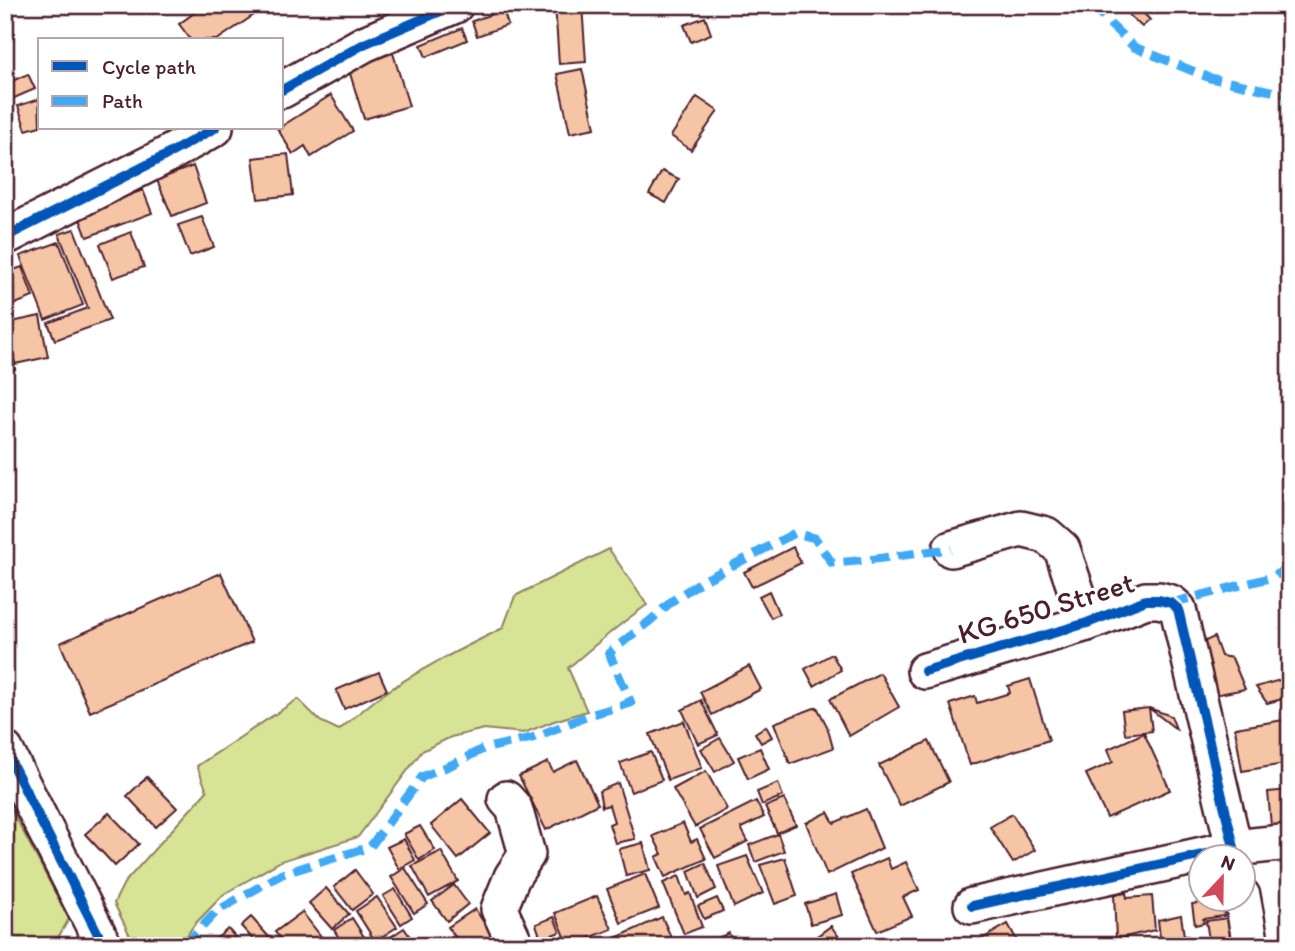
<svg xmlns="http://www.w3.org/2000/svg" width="1295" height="951" viewBox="0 0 1295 951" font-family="Itim,sans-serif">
  <rect width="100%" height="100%" fill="#fff"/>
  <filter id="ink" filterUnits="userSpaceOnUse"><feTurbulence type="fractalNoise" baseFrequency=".0143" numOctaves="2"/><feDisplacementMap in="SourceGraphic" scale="14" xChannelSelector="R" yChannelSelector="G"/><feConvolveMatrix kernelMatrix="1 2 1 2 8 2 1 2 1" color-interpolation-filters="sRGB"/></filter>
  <g filter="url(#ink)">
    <g fill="#d7e395" stroke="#908160" stroke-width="2">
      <path d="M609 549 647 605C619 624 594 646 568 668L587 711 554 721 524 733 484 729 451 737 422 751 358 837 281 861 224 894 194 925 180 946H135L114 903 124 883 207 791 197 766 298 699 320 721 339 730C352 719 365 708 378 698 417 670 461 649 503 628L515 596Z"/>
      <polygon points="5,797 69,919 53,946 5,946"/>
    </g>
    <g fill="#f6c5a6" stroke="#4a1f2b" stroke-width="2">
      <polygon points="205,5 247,5 254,15 217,40 191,40 179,24"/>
      <polygon points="555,5 582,5 586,62 559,64"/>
      <polygon points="1136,5 1150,20 1142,27 1127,13"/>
      <polygon points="503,10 508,25 477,36 472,21"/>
      <polygon points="705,17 711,34 691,42 684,25"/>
      <polygon points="462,28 467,40 426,57 421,45"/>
      <polygon points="393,53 409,106 364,119 348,67"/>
      <polygon points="582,69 595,128 570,133 557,74"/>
      <polygon points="28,74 35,89 12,99 5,84"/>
      <polygon points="331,95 353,131 311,157 305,146 293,154 277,128 282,128 282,126"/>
      <polygon points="697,97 718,111 691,150 671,136"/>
      <polygon points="39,99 40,126 26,130 18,106"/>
      <polygon points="288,154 293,195 258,199 253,158"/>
      <polygon points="193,166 206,203 172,216 157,180"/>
      <polygon points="662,171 679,179 666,203 649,194"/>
      <polygon points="143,190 152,213 87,237 78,214"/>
      <polygon points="202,217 214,247 190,256 178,225"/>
      <polygon points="74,229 110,320 55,340 48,323 88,308 59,234"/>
      <polygon points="131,232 144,267 113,278 100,244"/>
      <polygon points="59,242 83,305 45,320 20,256"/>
      <polygon points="22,267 33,297 5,308 5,273"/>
      <polygon points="40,316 48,357 15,364 7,323"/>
      <polygon points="6,345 15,369 5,372 5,346"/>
      <polygon points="793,547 801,563 752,587 744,572"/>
      <polygon points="221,573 252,642 90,712 60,643"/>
      <polygon points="769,591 779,614 771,618 759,596"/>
      <polygon points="1214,637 1221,656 1232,658 1245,689 1209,696 1197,645"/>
      <polygon points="832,654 841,670 814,686 805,669"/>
      <polygon points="749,666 761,689 712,715 700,692"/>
      <polygon points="379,672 387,690 344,709 336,690"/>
      <polygon points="880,673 899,707 849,736 830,699"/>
      <polygon points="1290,677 1290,697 1267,703 1256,687"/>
      <polygon points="1030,679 1049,740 970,765 950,704 975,696 977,703 1010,693 1008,686"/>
      <polygon points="701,700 718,735 698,744 682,710"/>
      <polygon points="817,707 827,726 833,748 790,764 774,723"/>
      <polygon points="1149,708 1152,731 1125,734 1122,711"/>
      <polygon points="1149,708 1171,716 1176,729"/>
      <polygon points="1290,719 1290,763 1242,771 1235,728"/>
      <polygon points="684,721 702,768 668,780 650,734"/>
      <polygon points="766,726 772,737 761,743 755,733"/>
      <polygon points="1144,733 1170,790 1107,818 1086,774 1113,762 1108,749"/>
      <polygon points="720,738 734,761 715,772 701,749"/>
      <polygon points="929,741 949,782 900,806 879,765"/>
      <polygon points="760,748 769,769 748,779 738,757"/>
      <polygon points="651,752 662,780 631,792 620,763"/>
      <polygon points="577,760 598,804 546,830 519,776 548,762 553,772"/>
      <polygon points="706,771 727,809 695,827 673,789"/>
      <polygon points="147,777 177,808 156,827 127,796"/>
      <polygon points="618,783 635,839 615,843 609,824 614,822 609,805 602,807 599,791"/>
      <polygon points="778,783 783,796 762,805 757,792"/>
      <polygon points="1290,790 1290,824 1271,826 1268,792"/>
      <polygon points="462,799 490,833 458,859 431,825"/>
      <polygon points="784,799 796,825 777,833 765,807"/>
      <polygon points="756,801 764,817 741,828 748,841 715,858 700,829"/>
      <polygon points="866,809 882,848 827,875 806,823 828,812 834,823"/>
      <polygon points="109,813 139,844 115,866 85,834"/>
      <polygon points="1012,814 1035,850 1013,863 990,827"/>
      <polygon points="683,823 691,842 697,839 706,859 665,877 656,857 662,854 653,836"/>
      <polygon points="420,826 435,850 419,860 404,834"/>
      <polygon points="778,834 784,851 755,862 749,845"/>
      <polygon points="404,839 415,860 399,869 387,847"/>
      <polygon points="643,843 650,870 626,876 619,849"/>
      <polygon points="441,851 458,881 429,897 412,866"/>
      <polygon points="747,856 763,893 734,907 718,866"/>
      <polygon points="785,858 797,896 775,904 760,865"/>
      <polygon points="887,858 891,869 906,862 919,890 903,897 912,916 877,931 851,874"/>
      <polygon points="705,863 716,889 698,898 688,871"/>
      <polygon points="405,868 428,904 414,913 391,877"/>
      <polygon points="355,870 373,894 352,910 334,887"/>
      <polygon points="645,874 659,908 621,923 607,889"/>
      <polygon points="679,876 686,895 690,893 702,927 684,934 663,883"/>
      <polygon points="454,885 468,904 447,921 432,901"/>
      <polygon points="326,888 349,914 332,929 309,903"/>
      <polygon points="395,889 412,917 401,924 383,896"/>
      <polygon points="1126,893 1127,898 1152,896 1155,930 1116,939 1114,895"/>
      <polygon points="836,894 842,915 811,924 805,904"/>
      <polygon points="597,896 612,929 569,946 555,913"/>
      <polygon points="377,897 397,927 375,941 356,911"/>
      <polygon points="717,898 723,911 704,919 698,906"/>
      <polygon points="1222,900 1224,916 1203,919 1204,923 1195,925 1192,904"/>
      <polygon points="475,909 496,941 489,946 446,946 446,945 456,938 448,927"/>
      <polygon points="302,912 323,939 316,946 286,946 275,932"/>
      <polygon points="1181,915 1184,936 1188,936 1191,946 1161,946 1158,920"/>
      <polygon points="251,917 269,937 259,946 241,926"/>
      <polygon points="554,917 560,932 541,939 536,924"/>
      <polygon points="662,917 675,946 611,946 609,941"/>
      <polygon points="352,918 366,940 357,946 344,946 334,930"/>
      <polygon points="1228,918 1233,946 1210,946 1206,921"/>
      <polygon points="1008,924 1020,946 983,946 982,939"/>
      <polygon points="831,926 842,941 835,946 825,946 817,936"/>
      <polygon points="404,928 416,945 390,946 386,940"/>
      <polygon points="228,929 243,946 214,946 211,943"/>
      <polygon points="729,933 734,946 707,946 706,943"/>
    </g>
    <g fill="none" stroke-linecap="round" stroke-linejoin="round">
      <g stroke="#4a1f2b" stroke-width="40">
        <g id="minor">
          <polyline points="282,90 364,44 455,5"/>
          <polyline points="5,237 163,157 215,128"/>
          <polyline points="951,549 1021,529 1046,535 1062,549 1087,623"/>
          <polyline points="925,671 1087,623 1146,600 1159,600 1171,603 1178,609 1236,856"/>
          <polyline points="5,750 104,946"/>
          <polyline points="506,799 514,808 527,854 512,877 499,909 516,946"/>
          <polyline points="1242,896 1251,946"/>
          <polyline points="972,906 1234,848 1290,842"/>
        </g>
      </g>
      <use href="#minor" stroke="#fff" stroke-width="35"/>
      <g stroke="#3fa9f5" stroke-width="9" stroke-dasharray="18 9" stroke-linecap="butt">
        <polyline points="1090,5 1134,47 1210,78 1290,95"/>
        <polyline points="1171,603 1273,577 1290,566"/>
        <path d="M184 946 217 911 282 874 370 847 422 777 451 765 483 749 532 738 593 714 631 703 609 653 651 620 672 601 699 583 795 533 815 538 832 563C872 561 911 553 951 549"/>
      </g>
      <g stroke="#fff" stroke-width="15">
        <g id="cycleway">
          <polyline points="282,90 364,44 455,5"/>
          <polyline points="5,237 163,157 215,128"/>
          <polyline points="925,671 1087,623 1146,600 1159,600 1171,603 1178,609 1236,856"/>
          <polyline points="5,750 104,946"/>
          <polyline points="972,906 1234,848"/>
        </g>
      </g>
      <use href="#cycleway" stroke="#0057b8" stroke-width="10"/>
    </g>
  </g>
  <g text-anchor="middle" stroke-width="6" stroke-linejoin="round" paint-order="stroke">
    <g font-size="30" fill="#4a1f2b" stroke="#fff">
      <text transform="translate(1046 608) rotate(-17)" y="10">KG 650 Street</text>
    </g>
  </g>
  <rect width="1295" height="951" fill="none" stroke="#fff" stroke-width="28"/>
  <rect x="14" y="14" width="1267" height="923" fill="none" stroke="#4a1f2b" stroke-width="2.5" filter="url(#ink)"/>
  <rect x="38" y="38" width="245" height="91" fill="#ffffff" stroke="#b7a5aa" stroke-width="2"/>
  <rect x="52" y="61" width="35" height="10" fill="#0057b8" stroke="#b7a5aa" stroke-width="2"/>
  <text x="102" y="74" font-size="21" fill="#4a1f2b">Cycle path</text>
  <rect x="52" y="96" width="35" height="10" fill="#3fa9f5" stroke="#b7a5aa" stroke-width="2"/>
  <text x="102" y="108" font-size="21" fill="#4a1f2b">Path</text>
  <g transform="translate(1222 878) rotate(22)"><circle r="33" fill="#ffffff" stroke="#b7a5aa" stroke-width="2"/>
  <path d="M0-5L12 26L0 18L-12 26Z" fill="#d1495b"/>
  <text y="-10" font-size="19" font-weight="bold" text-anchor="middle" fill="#4a1f2b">N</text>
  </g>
</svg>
